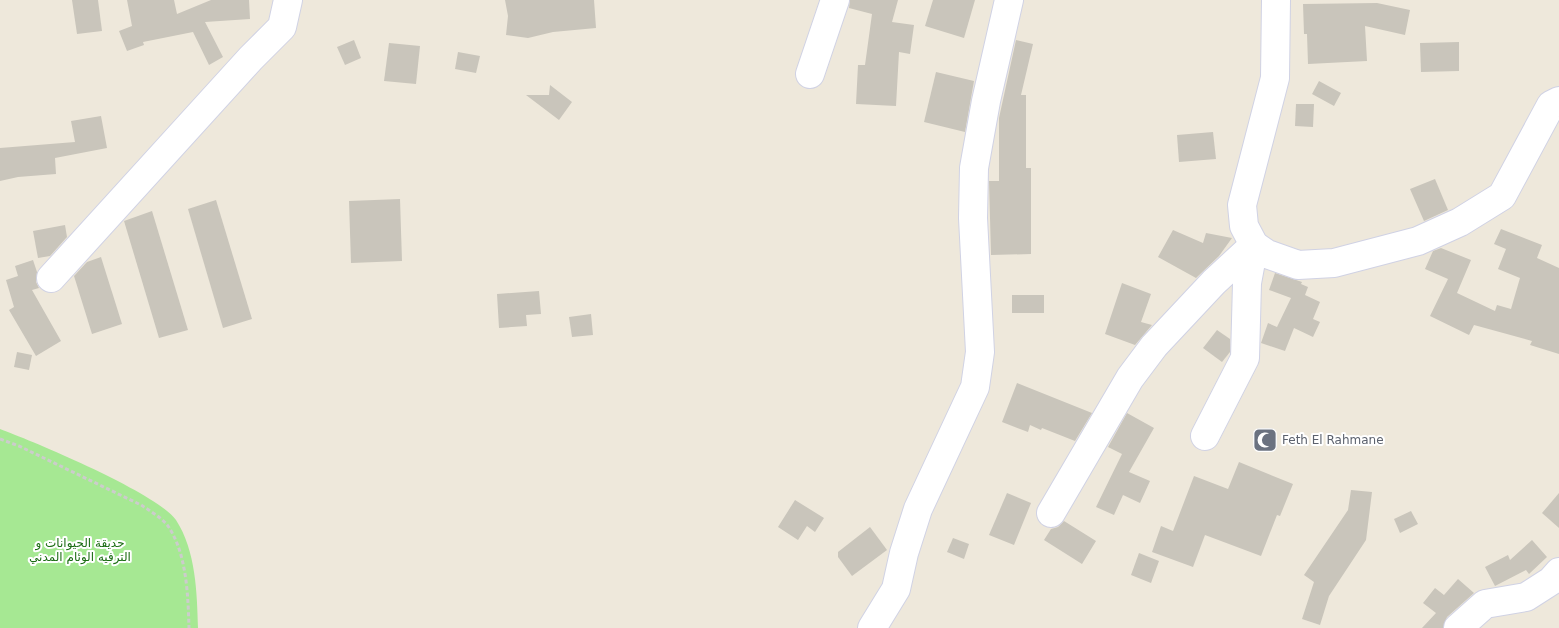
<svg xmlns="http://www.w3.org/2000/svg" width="1559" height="628" viewBox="0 0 1559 628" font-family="'DejaVu Sans',Cairo,sans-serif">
  <rect width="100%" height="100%" fill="#eee8db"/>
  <path fill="#a6e893" d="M0 429C35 442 157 493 176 520 196 551 197 593 198 628H0Z"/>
  <g fill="#c9c5bb">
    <polygon points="72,0 98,0 102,31 77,34"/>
    <polygon points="127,0 174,0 177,14 211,0 249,0 250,19 205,22 223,57 209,65 193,32 143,42 144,45 127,51 119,31 132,26"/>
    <polygon points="505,0 594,0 596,28 553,32 528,38 506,35 508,16"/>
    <polygon points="850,0 898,0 892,22 914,25 910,54 899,52 896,106 856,104 858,65 865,65 872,14 849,8"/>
    <polygon points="933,0 975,0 964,38 925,26"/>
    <polygon points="1377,3 1410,10 1405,35 1365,26 1367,61 1308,64 1307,34 1304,34 1303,4"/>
    <polygon points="354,40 361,58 345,65 337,47"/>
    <polygon points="1016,40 1033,44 1021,95 1026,95 1026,168 1031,168 1031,254 991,255 989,181 999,181 999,118"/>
    <polygon points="1459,42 1459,71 1421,72 1420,43"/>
    <polygon points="389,43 420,46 416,84 384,81"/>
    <polygon points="458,52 480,56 476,73 455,69"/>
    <polygon points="936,72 974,81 965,132 924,122"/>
    <polygon points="1319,81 1341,93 1334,106 1312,94"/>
    <polygon points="550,85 572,102 559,120 526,95 549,95"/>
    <polygon points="1296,104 1314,104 1313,127 1295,126"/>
    <polygon points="101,116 107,148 55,158 56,174 18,177 0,181 0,148 75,142 71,121"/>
    <polygon points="1213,132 1216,159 1179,162 1177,135"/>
    <polygon points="1435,179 1448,210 1424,221 1410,189"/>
    <polygon points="400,199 402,261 351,263 349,201"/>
    <polygon points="216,200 252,319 223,328 188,209"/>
    <polygon points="152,211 188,330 159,338 124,221"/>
    <polygon points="65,225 67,237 50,256 38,258 33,231"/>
    <polygon points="1501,229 1542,245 1537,258 1559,268 1559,354 1530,345 1532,341 1474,325 1469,335 1430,316 1448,279 1425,269 1433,251 1441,248 1471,260 1457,293 1495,311 1497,305 1511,309 1520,278 1498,269 1506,249 1494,244"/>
    <polygon points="1173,230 1203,243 1206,233 1232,238 1219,256 1196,278 1158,257"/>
    <polygon points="101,257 122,324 92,334 74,276 87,262"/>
    <polygon points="33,260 37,272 36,282 39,288 32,290 61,341 36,356 9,310 14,307 6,280 18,276 15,266"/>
    <polygon points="1275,273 1302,282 1301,284 1308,287 1305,295 1320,302 1313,319 1320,322 1313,337 1294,328 1285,351 1261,343 1268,323 1277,327 1291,298 1269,290"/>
    <polygon points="1122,283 1151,294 1141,322 1152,325 1135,345 1105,334"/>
    <polygon points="539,291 541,314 526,315 527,326 499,328 497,294"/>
    <rect x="1012" y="295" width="32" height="18"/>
    <polygon points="591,314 593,335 572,337 569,317"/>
    <polygon points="1217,330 1230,339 1230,352 1222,362 1203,348"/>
    <polygon points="17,352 32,355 29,370 14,367"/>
    <polygon points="1017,383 1092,413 1075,441 1042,428 1041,430 1030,425 1028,432 1002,422"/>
    <polygon points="1127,413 1154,428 1129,472 1150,481 1140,503 1123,495 1114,515 1096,507 1122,454 1108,447"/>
    <polygon points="1239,462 1293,484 1280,516 1277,515 1261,556 1205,535 1193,567 1152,552 1161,526 1173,531 1194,476 1228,489"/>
    <polygon points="1351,490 1372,492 1366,540 1329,596 1320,625 1302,619 1314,582 1304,575 1348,510"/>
    <polygon points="1007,493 1031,503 1014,545 989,535"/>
    <polygon points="1559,493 1559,528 1542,513"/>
    <polygon points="795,500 824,518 815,532 807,526 798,540 778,527"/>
    <polygon points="1411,511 1418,524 1400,533 1394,519"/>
    <polygon points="1064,521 1096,541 1082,564 1044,540 1051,529 1058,527"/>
    <polygon points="870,527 887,550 852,576 838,557 838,552"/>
    <polygon points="953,538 969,544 964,559 947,552"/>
    <polygon points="1532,540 1547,557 1529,574 1526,570 1495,586 1485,567 1508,555 1510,560"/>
    <polygon points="1139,553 1159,561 1151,583 1131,575"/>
    <polygon points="1458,579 1474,593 1447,617 1443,628 1422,628 1436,613 1423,603 1435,588 1444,595"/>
  </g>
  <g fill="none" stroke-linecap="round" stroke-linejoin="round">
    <g stroke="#d0d2e4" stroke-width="30">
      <g id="minor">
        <polyline points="1276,0 1275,78 1242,205 1244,226 1254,245 1267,254 1298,265 1334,263 1418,241 1460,222 1502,196 1551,105 1559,101"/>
        <polyline points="810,74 835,0"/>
        <polyline points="51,278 251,58 282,27 288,0"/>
        <polyline points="1205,436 1245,358 1247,283 1254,245"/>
        <polyline points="1051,513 1130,378 1154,346 1214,282 1254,245"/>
        <polyline points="872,628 896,589 904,553 918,509 975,387 980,352 973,218 974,168 986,101 1009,0"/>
        <polyline points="1458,628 1485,604 1526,597 1551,581 1559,572"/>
      </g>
    </g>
    <path stroke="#ccc" stroke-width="3" stroke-dasharray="4 2.5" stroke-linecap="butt" d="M0 439 19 446 141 505C150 511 161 517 168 526 187 554 188 596 189 628"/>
    <use href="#minor" stroke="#fff" stroke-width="28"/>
  </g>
  <defs>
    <g id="mosque-square" transform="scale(1.25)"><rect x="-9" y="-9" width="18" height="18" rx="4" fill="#6b7280" stroke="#fff"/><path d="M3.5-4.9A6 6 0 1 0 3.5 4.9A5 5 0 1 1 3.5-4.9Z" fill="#fff"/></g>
  </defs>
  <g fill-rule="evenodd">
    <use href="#mosque-square" x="1265" y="440"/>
  </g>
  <g text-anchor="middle" stroke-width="4" stroke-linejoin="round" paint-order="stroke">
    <g font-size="12" fill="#5b616d" stroke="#fff" text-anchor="start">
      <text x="1282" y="444">Feth El Rahmane</text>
    </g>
    <g font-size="12" fill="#1c6d14" stroke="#fff">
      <text x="80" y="547">حديقة الحيوانات و<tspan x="80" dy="14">الترفيه الوئام المدني</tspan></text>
    </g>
  </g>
</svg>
